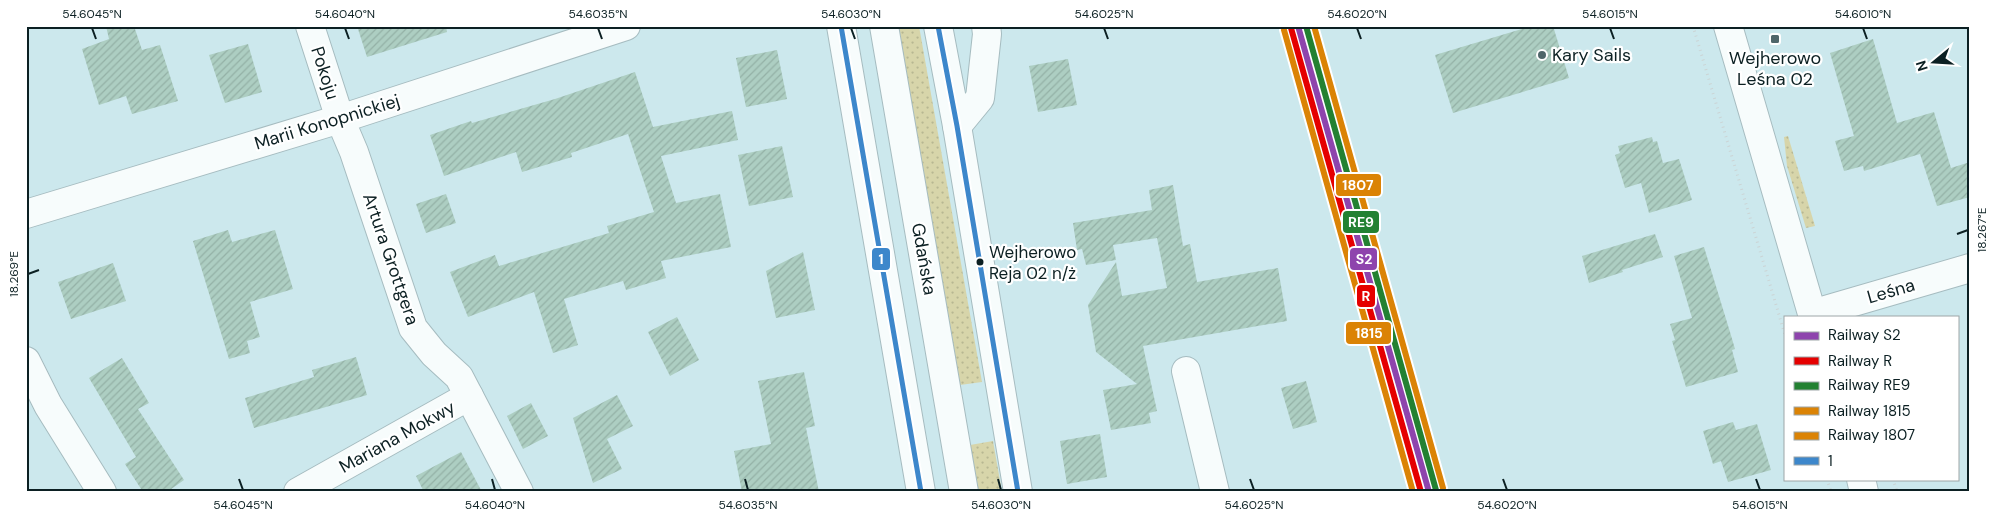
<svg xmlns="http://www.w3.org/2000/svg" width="1996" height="518" viewBox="0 0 1996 518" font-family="'DM Sans',sans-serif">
  <defs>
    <pattern id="grass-dots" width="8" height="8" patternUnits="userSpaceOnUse" patternTransform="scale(1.25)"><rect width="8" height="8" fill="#d7d5aa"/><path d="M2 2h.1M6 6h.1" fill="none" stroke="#b7b792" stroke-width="1.8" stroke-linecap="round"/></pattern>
    <pattern id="building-hatch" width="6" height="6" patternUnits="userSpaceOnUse" patternTransform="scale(1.25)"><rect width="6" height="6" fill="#adcec2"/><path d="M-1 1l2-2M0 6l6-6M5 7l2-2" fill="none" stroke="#94b1a6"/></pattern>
  </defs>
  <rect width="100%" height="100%" fill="#cce8ed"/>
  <g fill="url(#grass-dots)">
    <polygon points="897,26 919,26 982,382 960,385"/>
    <polygon points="1788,136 1815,226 1806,228 1787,166 1784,137"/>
    <polygon points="993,441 1002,492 979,492 970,445"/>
  </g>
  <g fill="url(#building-hatch)">
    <polygon points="106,26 134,26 142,50 160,45 178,101 132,114 126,96 99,105 82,49 109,39"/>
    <polygon points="357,26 446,26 447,32 367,57"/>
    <polygon points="1532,26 1553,26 1569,78 1453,113 1435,55"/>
    <polygon points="1873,39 1897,123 1934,112 1951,168 1970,162 1970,197 1937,206 1920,154 1864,171 1863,166 1844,171 1835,141 1854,136 1830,53"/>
    <polygon points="248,44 262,92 225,103 209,55"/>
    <polygon points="777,50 787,99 746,107 736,58"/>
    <polygon points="1068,59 1077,105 1038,112 1029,66"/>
    <polygon points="635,72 653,127 732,111 738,140 661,156 676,203 720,194 731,247 661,261 666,278 626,290 623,281 564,299 578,345 553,353 534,292 468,317 450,272 495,255 499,266 609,233 607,226 654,212 628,134 571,153 572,157 522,172 516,152 444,176 430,135 471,121 472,123 555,99"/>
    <polygon points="1652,137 1653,142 1657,141 1663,163 1679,159 1692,200 1649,213 1641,183 1625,188 1615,155 1620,153 1618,146"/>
    <polygon points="782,146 793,197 749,206 738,155"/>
    <polygon points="1173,185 1183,246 1190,244 1197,282 1278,268 1287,321 1143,346 1157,411 1149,413 1151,423 1111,430 1103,390 1137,384 1096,352 1088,305 1116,262 1122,296 1167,288 1157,238 1113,245 1116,260 1086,265 1082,249 1077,250 1073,223 1152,210 1149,190"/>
    <polygon points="446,194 456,223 426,233 416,204"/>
    <polygon points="228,230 232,242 275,230 293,289 250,302 260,337 247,341 250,353 229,359 193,241"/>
    <polygon points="1655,234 1663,257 1622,270 1623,272 1589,283 1582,256"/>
    <polygon points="1704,247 1730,332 1735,349 1732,350 1738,372 1686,387 1672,341 1675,340 1670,324 1692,318 1674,256"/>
    <polygon points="803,252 815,310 776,318 766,271"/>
    <polygon points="113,263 126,301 71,319 58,282"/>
    <polygon points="677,317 699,360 670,376 648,332"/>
    <polygon points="356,357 367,395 254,428 245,398 314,377 312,370"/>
    <polygon points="122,358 149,403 138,409 184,480 167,492 143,492 125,464 136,457 89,378"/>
    <polygon points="804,372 815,426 806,428 819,492 742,492 734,451 771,444 758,381"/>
    <polygon points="1306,381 1317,422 1293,429 1281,388"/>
    <polygon points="617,395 633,426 607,439 622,469 593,483 573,418"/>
    <polygon points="531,403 548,436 523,449 507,416"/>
    <polygon points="1733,422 1736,430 1757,424 1771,470 1728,482 1721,461 1713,464 1703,431"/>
    <polygon points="1100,434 1107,477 1067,484 1060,441"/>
    <polygon points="461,452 482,492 424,492 416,476"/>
  </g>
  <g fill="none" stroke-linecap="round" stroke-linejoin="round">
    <g stroke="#a6bcc0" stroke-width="30">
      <g id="minor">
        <polyline points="310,26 340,119 354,152 413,328 434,354 459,377 519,492"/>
        <polyline points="841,26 921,492"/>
        <polyline points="957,126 980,98 987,34 986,26"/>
        <polyline points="26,214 340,119 626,26"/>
        <polyline points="1812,314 1970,268"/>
        <polyline points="26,361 48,405 102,492"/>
        <polyline points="1186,371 1215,492"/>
        <polyline points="298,492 469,396"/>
      </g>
    </g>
    <g stroke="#a6bcc0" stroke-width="30">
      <g id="tertiary">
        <polyline points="1728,26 1813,317"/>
        <polyline points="1861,479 1864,492"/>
      </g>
    </g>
    <g stroke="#a6bcc0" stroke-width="30">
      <g id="primary">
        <polyline points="884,26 964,492"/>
        <polyline points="938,26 957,126 1018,492"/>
      </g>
    </g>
    <g stroke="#cbd4d5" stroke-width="3" stroke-dasharray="1 4" stroke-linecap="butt">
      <polyline points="1693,26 1785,335"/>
      <polyline points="1827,479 1831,492"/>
      <polyline points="1893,479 1897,492"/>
    </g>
    <use href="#minor" stroke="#f7fcfc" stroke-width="28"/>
    <use href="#tertiary" stroke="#f7fcfc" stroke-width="28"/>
    <use href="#primary" stroke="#f7fcfc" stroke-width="28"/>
    <g stroke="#fff" stroke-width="9">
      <g id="bus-1">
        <polyline points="841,26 921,492"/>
        <polyline points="938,26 957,126 1018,492"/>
      </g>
    </g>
    <use href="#bus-1" stroke="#3d87cb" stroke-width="5"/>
    <g stroke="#fff" stroke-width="10">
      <polyline id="rail-1" points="1298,26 1429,492"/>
    </g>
    <g stroke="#fff" stroke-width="10">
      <polyline id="rail-2" points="1291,28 1421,492"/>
    </g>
    <g stroke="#fff" stroke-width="10">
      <polyline id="rail-3" points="1306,26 1436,490"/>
    </g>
    <g stroke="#fff" stroke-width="10">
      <polyline id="rail-4" points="1284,30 1413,492"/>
    </g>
    <g stroke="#fff" stroke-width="10">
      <polyline id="rail-5" points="1314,26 1443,488"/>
    </g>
    <use href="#rail-1" stroke="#8e44ad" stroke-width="6"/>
    <use href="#rail-2" stroke="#e50000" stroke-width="6"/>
    <use href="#rail-3" stroke="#238132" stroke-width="6"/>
    <use href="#rail-4" stroke="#db8305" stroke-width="6"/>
    <use href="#rail-5" stroke="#db8305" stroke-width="6"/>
  </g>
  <path fill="none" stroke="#0c2023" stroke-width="2" d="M92 28 96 39M345 28 349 39M598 28 602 39M851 28 855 39M1104 28 1108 39M1357 28 1361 39M1610 28 1614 39M1863 28 1867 39M1957 234 1968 230M28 274 39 270M239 479 243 490M492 479 495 490M745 479 748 490M998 479 1001 490M1250 479 1254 490M1503 479 1507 490M1756 479 1760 490"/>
  <g fill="#4f666a" stroke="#fff" stroke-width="2">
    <rect x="1770" y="34" width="10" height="10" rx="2.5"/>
    <circle cx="1542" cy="55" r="5"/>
  </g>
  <circle fill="#0c2023" stroke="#fff" stroke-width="2" cx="980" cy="262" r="4.5"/>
  <g text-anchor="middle" stroke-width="4.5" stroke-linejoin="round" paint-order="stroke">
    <g font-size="17" fill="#0c2023" stroke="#fff" text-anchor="start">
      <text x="989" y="258">Wejherowo<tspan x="989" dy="21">Reja 02 n/ż</tspan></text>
    </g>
    <g font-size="18" fill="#0c2023" stroke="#fff" text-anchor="start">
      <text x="1552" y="61">Kary Sails</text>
      <text x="1775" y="64" text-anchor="middle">Wejherowo<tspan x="1775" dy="21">Leśna 02</tspan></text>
    </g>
    <g font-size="18" fill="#0c2023" stroke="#fff">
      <text transform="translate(325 73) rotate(72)" y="6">Pokoju</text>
      <text transform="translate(327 122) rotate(-17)" y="6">Marii Konopnickiej</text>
      <text transform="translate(391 259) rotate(71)" y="6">Artura Grottgera</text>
      <text transform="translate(924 259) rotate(80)" y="6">Gdańska</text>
      <text transform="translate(1891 291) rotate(-16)" y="6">Leśna</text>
      <text transform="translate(397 437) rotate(-29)" y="6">Mariana Mokwy</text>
    </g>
  </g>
  <g stroke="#fff" stroke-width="2">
    <rect x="1335" y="173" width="47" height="24" rx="5" fill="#db8305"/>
    <rect x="1342" y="210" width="38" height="24" rx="5" fill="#238132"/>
    <rect x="871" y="247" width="20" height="24" rx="5" fill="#3d87cb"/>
    <rect x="1349" y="247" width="29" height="24" rx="5" fill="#8e44ad"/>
    <rect x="1356" y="284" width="20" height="24" rx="5" fill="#e50000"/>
    <rect x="1345" y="321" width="47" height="24" rx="5" fill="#db8305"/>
  </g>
  <g font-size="14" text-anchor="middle" font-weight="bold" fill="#fff">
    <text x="1358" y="190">1807</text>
    <text x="1361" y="227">RE9</text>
    <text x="881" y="264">1</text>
    <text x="1364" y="264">S2</text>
    <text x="1366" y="301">R</text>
    <text x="1369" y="338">1815</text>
  </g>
  <rect width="1996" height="518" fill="none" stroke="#ffffff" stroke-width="55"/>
  <rect x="1784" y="316" width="175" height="165" fill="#ffffff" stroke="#9ea6a7"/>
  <rect x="1794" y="332" width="25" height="8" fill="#8e44ad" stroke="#9ea6a7"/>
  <text x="1828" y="340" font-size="15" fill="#0c2023">Railway S2</text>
  <rect x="1794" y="357" width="25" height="8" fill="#e50000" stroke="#9ea6a7"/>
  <text x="1828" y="366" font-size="15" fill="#0c2023">Railway R</text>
  <rect x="1794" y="382" width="25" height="8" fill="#238132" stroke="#9ea6a7"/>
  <text x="1828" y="390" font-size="15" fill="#0c2023">Railway RE9</text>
  <rect x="1794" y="407" width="25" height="8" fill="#db8305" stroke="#9ea6a7"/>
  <text x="1828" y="416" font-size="15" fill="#0c2023">Railway 1815</text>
  <rect x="1794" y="432" width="25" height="8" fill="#db8305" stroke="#9ea6a7"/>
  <text x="1828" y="440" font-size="15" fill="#0c2023">Railway 1807</text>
  <rect x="1794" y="457" width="25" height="8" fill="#3d87cb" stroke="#9ea6a7"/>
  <text x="1828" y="466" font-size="15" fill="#0c2023">1</text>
  <g transform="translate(1934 62) rotate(252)" stroke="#ffffff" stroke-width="4" paint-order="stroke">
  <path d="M0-4L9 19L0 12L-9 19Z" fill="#0c2023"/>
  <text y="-8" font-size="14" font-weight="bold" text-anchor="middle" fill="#0c2023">N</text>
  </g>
  <rect x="28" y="28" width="1940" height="462" fill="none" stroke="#0c2023" stroke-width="2"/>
  <g font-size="12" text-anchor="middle" fill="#0c2023">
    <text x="92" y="18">54.6045°N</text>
    <text x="345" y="18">54.6040°N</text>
    <text x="598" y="18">54.6035°N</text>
    <text x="851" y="18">54.6030°N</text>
    <text x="1104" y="18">54.6025°N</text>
    <text x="1357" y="18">54.6020°N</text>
    <text x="1610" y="18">54.6015°N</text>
    <text x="1863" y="18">54.6010°N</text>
    <text transform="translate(1982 230) rotate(-90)" y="4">18.267°E</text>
    <text transform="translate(14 274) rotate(-90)" y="4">18.269°E</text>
    <text x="243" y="509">54.6045°N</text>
    <text x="495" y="509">54.6040°N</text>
    <text x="748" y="509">54.6035°N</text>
    <text x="1001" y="509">54.6030°N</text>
    <text x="1254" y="509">54.6025°N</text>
    <text x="1507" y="509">54.6020°N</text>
    <text x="1760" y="509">54.6015°N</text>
  </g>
</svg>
